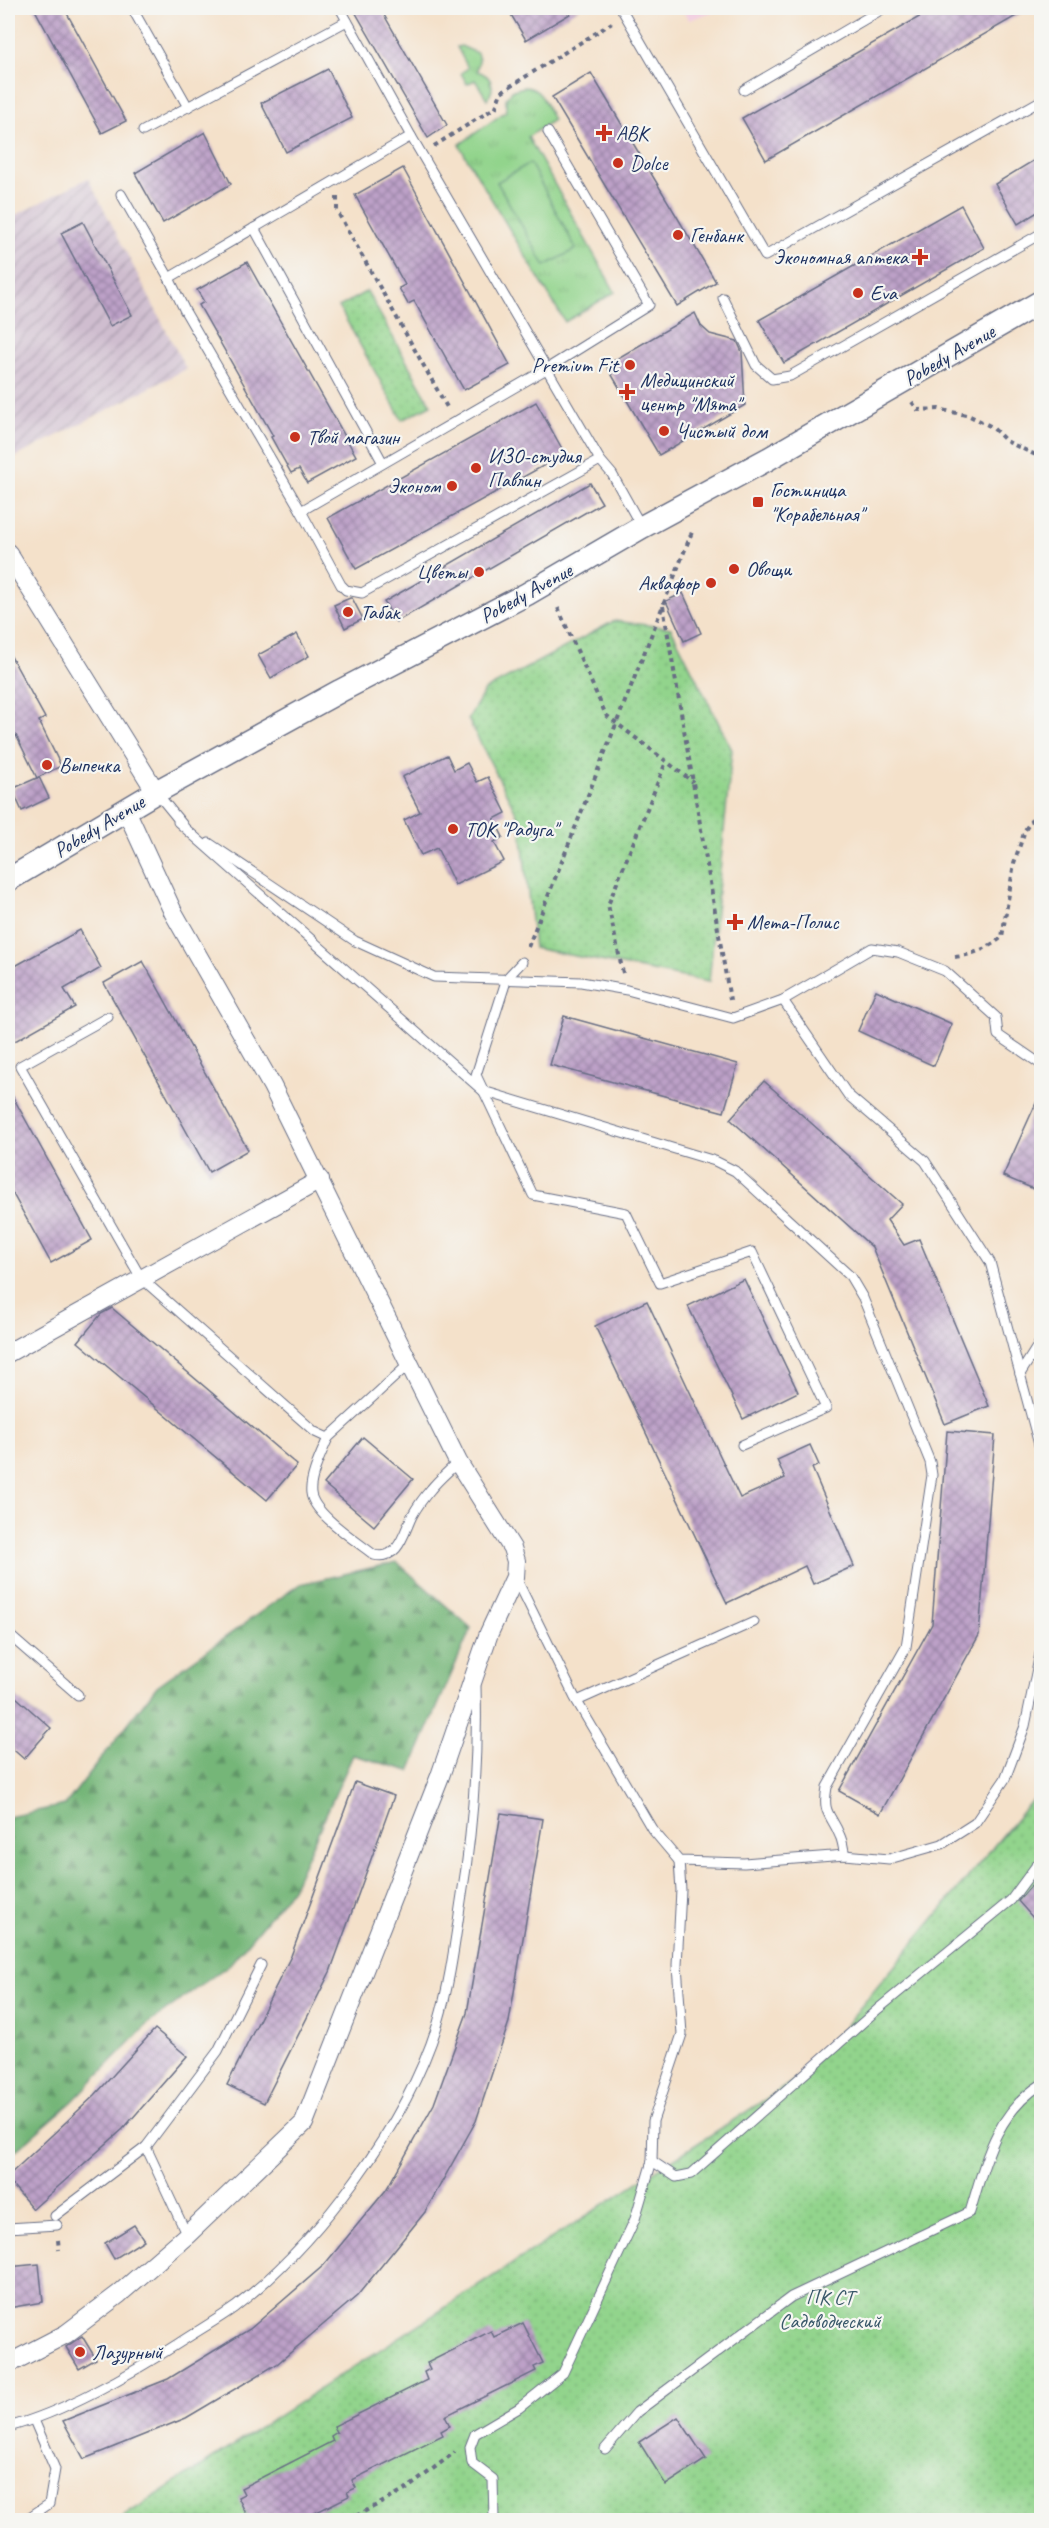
<svg xmlns="http://www.w3.org/2000/svg" width="1049" height="2528" viewBox="0 0 1049 2528" font-family="Caveat,sans-serif">
  <defs>
    <pattern id="industrial-furrows" width="10" height="10" patternUnits="userSpaceOnUse" patternTransform="scale(1.5)"><rect width="10" height="10" fill="#cfbdcf"/><path d="M-1 1l2-2M0 10L10 0M9 11l2-2" fill="none" stroke="#a79aab"/></pattern>
    <pattern id="grass-tufts" width="24" height="20" patternUnits="userSpaceOnUse" patternTransform="scale(1.5)"><rect width="24" height="20" fill="#92d48c"/><path d="M3 7l-1-3M5 7V3M7 7l1-3M15 17l-1-3M17 17v-4M19 17l1-3" fill="none" stroke="#7db67b"/></pattern>
    <pattern id="forest-firs" width="22" height="20" patternUnits="userSpaceOnUse" patternTransform="scale(1.5)"><rect width="22" height="20" fill="#75b678"/><path d="M5 1l3.5 6h-7zM16 11l3.5 6h-7z" fill="#5f9466"/></pattern>
    <pattern id="park-dots" width="8" height="8" patternUnits="userSpaceOnUse" patternTransform="scale(1.5)"><rect width="8" height="8" fill="#92d48c"/><path d="M2 2h.1M6 6h.1" fill="none" stroke="#7db67b" stroke-width="1.8" stroke-linecap="round"/></pattern>
    <pattern id="building-cross-hatch" width="8" height="8" patternUnits="userSpaceOnUse" patternTransform="scale(1.5)"><rect width="8" height="8" fill="#bda1c8"/><path d="M0 0l8 8M0 8l8-8" fill="none" stroke="#9984a6"/></pattern>
  </defs>
  <rect width="100%" height="100%" fill="#f6f6f2"/>
  <filter id="ink" filterUnits="userSpaceOnUse"><feTurbulence type="fractalNoise" baseFrequency=".0167" numOctaves="2"/><feDisplacementMap in="SourceGraphic" scale="12" xChannelSelector="R" yChannelSelector="G"/><feConvolveMatrix kernelMatrix="1 2 1 2 8 2 1 2 1" color-interpolation-filters="sRGB"/></filter>
  <filter id="wash" filterUnits="userSpaceOnUse"><feTurbulence type="fractalNoise" baseFrequency=".008" numOctaves="4" result="noise"/><feDisplacementMap in="SourceGraphic" scale="24" xChannelSelector="R" yChannelSelector="G"/><feGaussianBlur stdDeviation="1.35" result="paint"/><feColorMatrix in="noise" values="0 0 0 0 0 0 0 0 0 0 0 0 0 0 0 0 0 1.4 0 .05"/><feComposite in="paint" operator="in"/></filter>
  <g filter="url(#wash)">
    <rect width="100%" height="100%" fill="#f4e1ca"/>
    <polygon fill="#f2cfe1" points="681,8 724,8 689,20"/>
    <polygon fill="url(#industrial-furrows)" points="88,178 186,369 8,461 8,219"/>
    <g fill="url(#grass-tufts)" stroke="#568275" stroke-width="1.5">
      <path d="M461 46 477 53 479 60 477 71C491 75 497 87 487 99L475 80 467 84 461 73 468 68 457 47Z"/>
      <path d="M524 87C542 87 546 106 553 120L528 137 615 292 565 322 459 145 506 111V98L513 90Z"/>
    </g>
    <polygon fill="url(#forest-firs)" stroke="#48726b" stroke-width="1.5" points="397,1562 471,1628 410,1771 353,1755 292,1889 230,1964 149,2023 72,2102 8,2157 8,1817 65,1805 157,1686 300,1584"/>
    <g fill="url(#park-dots)" stroke="#568275" stroke-width="1.5">
      <polygon points="367,291 431,405 402,420 339,307"/>
      <polygon points="614,621 671,628 732,750 709,982 534,948 520,820 468,719 485,690"/>
      <polygon points="1041,1789 1041,2520 118,2520 806,2073"/>
    </g>
    <polygon fill="#92d48c" stroke="#568275" stroke-width="1.5" points="530,163 576,249 545,266 497,182"/>
    <g id="blocks">
      <g fill="url(#building-cross-hatch)">
        <polygon points="34,8 64,8 126,121 102,133"/>
        <polygon points="353,8 380,8 447,125 428,138"/>
        <polygon points="507,8 580,8 526,40"/>
        <polygon points="935,8 1030,8 766,160 742,118"/>
        <polygon points="328,69 352,118 286,152 261,103"/>
        <polygon points="591,73 716,282 677,306 552,97"/>
        <polygon points="205,132 231,184 163,223 135,173"/>
        <polygon points="1041,156 1041,210 1018,224 995,184"/>
        <polygon points="403,168 510,365 464,390 414,301 408,304 399,288 405,285 355,195"/>
        <polygon points="961,205 984,248 784,363 759,320"/>
        <polygon points="83,222 132,315 110,326 61,233"/>
        <polygon points="247,262 356,456 307,483 299,469 291,473 271,437 273,436 199,305 204,302 197,290"/>
        <polygon points="695,313 701,326 710,334 737,341 742,352 745,405 659,455 606,365"/>
        <polygon points="536,402 565,454 356,569 328,518"/>
        <polygon points="590,483 602,503 396,622 384,602"/>
        <polygon points="683,593 701,633 684,641 666,601"/>
        <polygon points="350,598 352,598 363,619 345,628 334,605"/>
        <polygon points="297,634 309,656 271,678 258,655"/>
        <polygon points="8,651 45,718 39,721 61,766 37,778 16,735 8,740"/>
        <polygon points="447,755 454,770 467,763 477,782 488,777 506,813 494,819 503,837 494,842 504,861 455,885 437,848 421,855 404,820 420,812 402,777"/>
        <polygon points="39,777 49,798 22,811 12,789"/>
        <polygon points="80,930 101,968 64,989 75,1007 8,1045 8,970"/>
        <polygon points="143,961 248,1150 209,1172 104,983"/>
        <polygon points="876,990 952,1024 934,1066 858,1031"/>
        <polygon points="564,1016 738,1064 724,1112 550,1065"/>
        <polygon points="764,1081 902,1204 887,1220 904,1245 919,1239 989,1406 945,1424 872,1247 730,1119"/>
        <polygon points="8,1088 92,1240 51,1263 8,1185"/>
        <polygon points="1041,1092 1041,1192 1003,1176"/>
        <polygon points="744,1279 798,1392 743,1419 688,1306"/>
        <polygon points="647,1301 740,1498 785,1478 777,1460 810,1445 819,1465 812,1468 854,1566 813,1584 805,1566 727,1603 595,1326"/>
        <polygon points="112,1308 297,1465 267,1500 78,1342 101,1314"/>
        <polygon points="947,1431 995,1435 979,1635 880,1814 839,1791 932,1624"/>
        <polygon points="363,1437 413,1479 374,1526 324,1484"/>
        <polygon points="8,1690 51,1728 24,1759 8,1745"/>
        <polygon points="355,1782 394,1796 330,1972 264,2103 227,2085 291,1956"/>
        <polygon points="501,1813 543,1819 509,2022 476,2121 425,2212 357,2296 277,2364 186,2418 84,2459 63,2421 168,2379 250,2329 324,2265 386,2190 434,2104 467,2013"/>
        <polygon points="1041,1875 1041,1927 1018,1901"/>
        <polygon points="155,2029 187,2056 123,2129 33,2209 8,2180 8,2176 95,2095"/>
        <polygon points="134,2225 144,2240 114,2259 105,2243"/>
        <polygon points="39,2264 43,2302 8,2308 8,2267"/>
        <polygon points="523,2323 543,2363 534,2367 536,2371 445,2416 450,2426 441,2431 443,2435 352,2480 356,2488 347,2492 349,2496 301,2520 249,2520 238,2497 244,2494 241,2488 333,2441 331,2436 337,2432 334,2426 427,2380 424,2372 430,2369 427,2363 491,2331 494,2337"/>
        <polygon points="82,2336 96,2359 79,2369 66,2347"/>
        <polygon points="678,2417 706,2459 666,2485 639,2442"/>
      </g>
    </g>
  </g>
  <g filter="url(#ink)">
    <use href="#blocks" fill-opacity="0" stroke="#676d84" stroke-width="1.5"/>
    <g fill="none" stroke-linecap="round" stroke-linejoin="round">
      <g stroke="#676d84" stroke-width="11">
        <g id="service">
          <polyline points="132,8 188,107"/>
          <polyline points="340,8 411,136 600,460"/>
          <polyline points="621,8 765,256 1042,100"/>
          <polyline points="744,90 884,8"/>
          <polyline points="143,131 347,21"/>
          <polyline points="548,132 649,305 548,368 301,511 341,585 346,590 362,593 600,460 612,474 641,526"/>
          <polyline points="121,194 169,278"/>
          <polyline points="254,228 383,463"/>
          <polyline points="723,298 756,365 772,379 790,376 1042,233"/>
          <polyline points="301,511 185,311 169,278 411,136"/>
          <polyline points="156,792 183,825"/>
          <path d="M178 822 483 1091 715 1161 735 1171 850 1276 863 1298 930 1462 932 1475 906 1647 827 1787C822 1815 831 1813 840 1836 843 1842 843 1849 845 1855"/>
          <polyline points="209,843 355,941 434,977 581,982 627,990 733,1018 783,1000 872,948 898,952 945,971 996,1017 998,1035 1042,1065"/>
          <polyline points="522,962 507,978 476,1075 533,1195 626,1213 660,1283 752,1252 826,1408 742,1445"/>
          <polyline points="783,1000 848,1095 925,1161 990,1262 1041,1452 1042,1463"/>
          <polyline points="108,1017 20,1066 141,1278 315,1432 328,1438 409,1364"/>
          <polyline points="1020,1374 1042,1339"/>
          <path d="M328 1438C322 1452 309 1478 311 1493 313 1514 358 1542 374 1555 399 1561 404 1532 412 1516 417 1507 424 1497 431 1489 439 1479 449 1471 458 1462"/>
          <polyline points="516,1578 575,1698 652,1829 679,1861 744,1863 845,1855 889,1859 942,1844 975,1823 1005,1779 1025,1726 1041,1649 1042,1578"/>
          <polyline points="8,1634 78,1695"/>
          <polyline points="577,1701 754,1622"/>
          <polyline points="146,2147 187,2235"/>
          <polyline points="652,2161 676,2177 691,2174 878,2009 1011,1900 1036,1866 1042,1862"/>
          <polyline points="55,2216 146,2147 218,2051 261,1965"/>
          <polyline points="8,2228 57,2225"/>
          <path d="M8 2427C62 2413 131 2374 179 2343 197 2331 217 2320 235 2307 318 2243 407 2124 438 2023 450 1983 455 1941 461 1901 473 1829 478 1759 476 1687"/>
          <path d="M605 2449 637 2412 791 2297 970 2212C985 2163 995 2113 1042 2084"/>
          <polyline points="25,2520 49,2504 55,2469 34,2420"/>
          <polyline points="491,2520 494,2519 493,2479 472,2463 470,2447 475,2434 519,2408 563,2373 635,2219 652,2161 653,2121 682,2034 677,1965 681,1890 679,1861"/>
        </g>
      </g>
      <g stroke="#676d84" stroke-width="20">
        <g id="minor">
          <polyline points="8,553 156,792"/>
          <polyline points="8,1353 320,1180"/>
          <polyline points="8,2364 66,2334 119,2294 187,2235 304,2123 440,1776 489,1633 515,1577 516,1561 512,1548 458,1462 272,1086 173,912 126,810"/>
        </g>
      </g>
      <g stroke="#676d84" stroke-width="25">
        <polyline id="tertiary" points="8,880 156,792 340,691 527,594 642,527 768,459 1042,301"/>
      </g>
      <g stroke="#676d84" stroke-width="4" stroke-dasharray="4.5 4.5" stroke-linecap="butt">
        <polyline points="434,146 496,107 501,92 612,23"/>
        <polyline points="337,197 337,211 448,409"/>
        <polyline points="912,402 918,410 939,409 970,416 992,427 1006,441 1042,458"/>
        <polyline points="663,606 730,1000"/>
        <polyline points="558,608 606,715 693,782"/>
        <polyline points="528,947 692,532"/>
        <path d="M955 957C973 955 988 948 1002 937L1014 863 1025 830 1042 804"/>
        <polyline points="623,973 608,905 666,762"/>
        <polyline points="58,2240 59,2250"/>
        <polyline points="348,2520 404,2491 455,2452"/>
      </g>
      <use href="#service" stroke="#fff" stroke-width="9"/>
      <use href="#minor" stroke="#fff" stroke-width="18"/>
      <use href="#tertiary" stroke="#fff" stroke-width="22"/>
    </g>
  </g>
  <g fill="#c8321e" stroke="#f6f6f2" stroke-width="2">
    <path d="M601 124h6v6h6v6h-6v6h-6v-6h-6v-6h6z"/>
    <circle cx="618" cy="163" r="6"/>
    <circle cx="678" cy="235" r="6"/>
    <path d="M917 248h6v6h6v6h-6v6h-6v-6h-6v-6h6z"/>
    <circle cx="858" cy="293" r="6"/>
    <circle cx="630" cy="365" r="6"/>
    <path d="M624 383h6v6h6v6h-6v6h-6v-6h-6v-6h6z"/>
    <circle cx="664" cy="431" r="6"/>
    <circle cx="295" cy="437" r="6"/>
    <circle cx="476" cy="468" r="6"/>
    <circle cx="452" cy="486" r="6"/>
    <rect x="752" y="496" width="12" height="12" rx="3"/>
    <circle cx="734" cy="569" r="6"/>
    <circle cx="479" cy="572" r="6"/>
    <circle cx="711" cy="583" r="6"/>
    <circle cx="348" cy="612" r="6"/>
    <circle cx="47" cy="765" r="6"/>
    <circle cx="453" cy="829" r="6"/>
    <path d="M732 913h6v6h6v6h-6v6h-6v-6h-6v-6h6z"/>
    <circle cx="80" cy="2352" r="6"/>
  </g>
  <g text-anchor="middle" stroke-width="4.5" stroke-linejoin="round" paint-order="stroke">
    <g font-size="21" fill="#1b2f5e" stroke="#f6f6f2" text-anchor="start">
      <text x="616" y="140">АВК</text>
      <text x="630" y="170">Dolce</text>
      <text x="690" y="242">Генбанк</text>
      <text x="908" y="264" text-anchor="end">Экономная аптека</text>
      <text x="870" y="300">Eva</text>
      <text x="618" y="372" text-anchor="end">Premium Fit</text>
      <text x="640" y="387">Медицинский<tspan x="640" dy="24">центр "Мята"</tspan></text>
      <text x="676" y="438">Чистый дом</text>
      <text x="307" y="444">Твой магазин</text>
      <text x="488" y="463">ИЗО-студия<tspan x="488" dy="24">Павлин</tspan></text>
      <text x="440" y="493" text-anchor="end">Эконом</text>
      <text x="770" y="497">Гостиница<tspan x="770" dy="24">"Корабельная"</tspan></text>
      <text x="746" y="576">Овощи</text>
      <text x="467" y="579" text-anchor="end">Цветы</text>
      <text x="699" y="590" text-anchor="end">Аквафор</text>
      <text x="360" y="619">Табак</text>
      <text x="59" y="772">Выпечка</text>
      <text x="465" y="836">ТОК "Радуга"</text>
      <text x="747" y="929">Мета-Полис</text>
      <text x="92" y="2359">Лазурный</text>
    </g>
    <g font-size="21" fill="#1b2f5e" stroke="#f6f6f2">
      <text transform="translate(949 355) rotate(-30)" y="7">Pobedy Avenue</text>
      <text transform="translate(526 593) rotate(-29)" y="7">Pobedy Avenue</text>
      <text transform="translate(99 826) rotate(-31)" y="7">Pobedy Avenue</text>
    </g>
    <g font-size="21" fill="#39586a" stroke="#f6f6f2">
      <text x="830" y="2304">ПК СТ<tspan x="830" dy="24">Садоводческий</tspan></text>
    </g>
  </g>
  <rect width="1049" height="2528" fill="none" stroke="#f6f6f2" stroke-width="30"/>
</svg>
